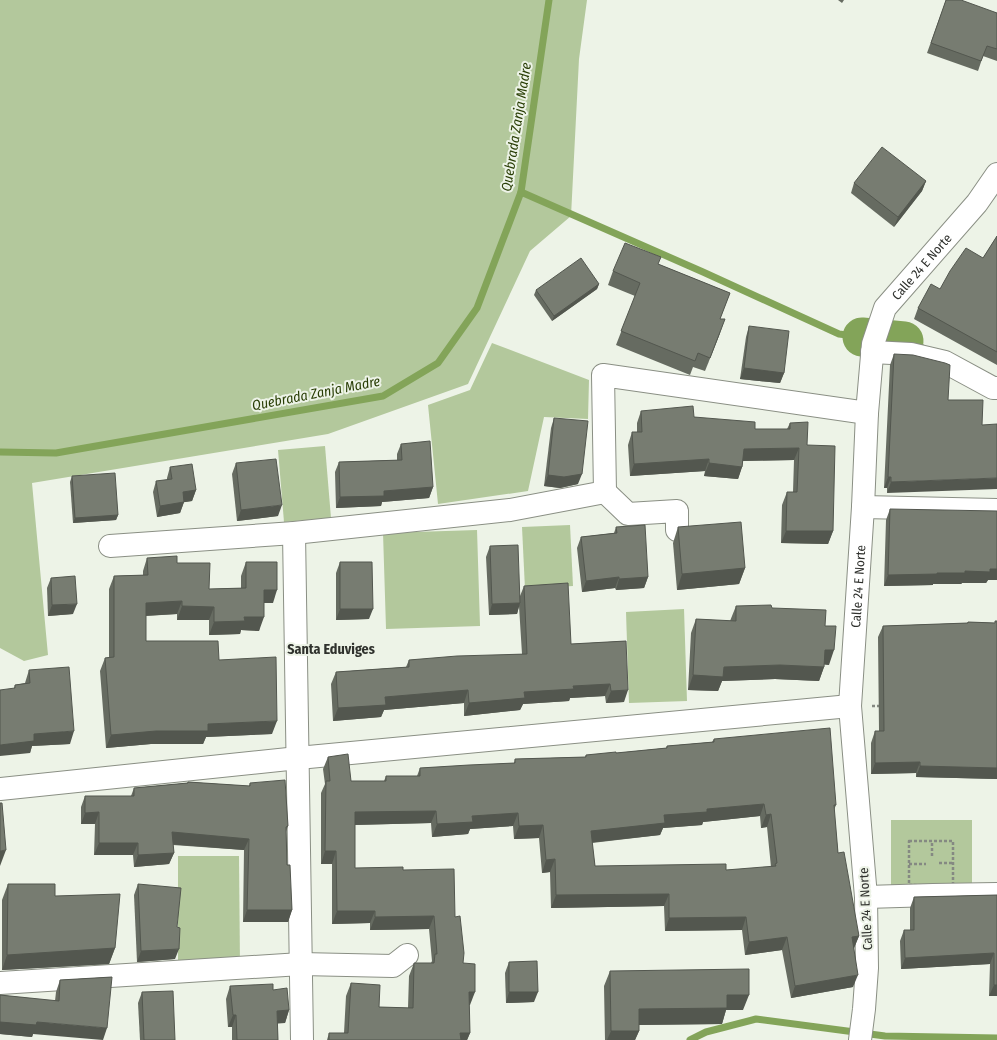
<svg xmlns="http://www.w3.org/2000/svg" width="997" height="1040" viewBox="0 0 997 1040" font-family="'Fira Sans Condensed',sans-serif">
  <rect width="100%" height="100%" fill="#edf3e7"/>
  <g fill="#b3c89c">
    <polygon points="0,0 587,0 579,59 571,216 530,251 468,384 328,434 32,483 48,655 24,661 0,648"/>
    <polygon points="492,343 589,380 588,419 544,417 528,491 438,504 428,405 470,390"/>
    <polygon points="325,446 331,518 284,522 278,450"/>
    <polygon points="570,525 573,586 525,589 522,527"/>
    <polygon points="477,530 480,626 386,629 383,533"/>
    <polygon points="684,609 687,701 629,703 626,612"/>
    <polygon points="891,820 972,820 972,888 891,889"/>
    <polygon points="178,856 239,856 240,967 178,967"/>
  </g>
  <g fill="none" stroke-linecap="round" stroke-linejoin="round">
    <g stroke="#83a459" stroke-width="7">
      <polyline points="521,192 703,272 839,334 862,337"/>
      <polyline points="904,341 911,342 921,347"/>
      <polyline points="0,452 56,453 383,396 438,363 477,308 521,192 549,0"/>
      <polyline points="690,1040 706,1032 756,1019 885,1036 997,1038"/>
    </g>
    <polyline stroke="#83a459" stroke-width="39" points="862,337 904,341"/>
    <g stroke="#8a8f84" stroke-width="24">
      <g id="street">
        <polyline points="872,352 911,354 945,362 993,388 997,388"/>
        <polyline points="605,492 628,514 677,511 677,530"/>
        <polyline points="863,507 997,510"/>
        <polyline points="294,533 302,1040"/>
        <polyline points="110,546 294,533 510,510 605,492 603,375 867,413"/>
        <polyline points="866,897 933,895 997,894"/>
        <polyline points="0,983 301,964 393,966 407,955"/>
      </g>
    </g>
    <g stroke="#8a8f84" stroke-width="24">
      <g id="secondary">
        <polyline points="0,789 298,758 850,706"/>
        <path id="s1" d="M860 1040 864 1009 867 968 866 897 850 706 863 507 867 413 873 344 885 308 977 203 997 174"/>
      </g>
    </g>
    <g stroke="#858982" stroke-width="2.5" stroke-dasharray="3 2" stroke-linecap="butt">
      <polyline points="872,706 883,706"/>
      <polygon points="909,841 953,841 953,886 909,885"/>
      <polyline points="932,856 932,841"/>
      <polyline points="939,863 953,863"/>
      <polyline points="909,864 926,864"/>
    </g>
    <use href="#street" stroke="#fff" stroke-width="22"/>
    <use href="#secondary" stroke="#fff" stroke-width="22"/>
  </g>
  <g fill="#666b61" fill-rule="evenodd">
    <polygon points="838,0 844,0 842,3"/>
    <polygon points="946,0 997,13 997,61 983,56 978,71 927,53"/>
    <polygon points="926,181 922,191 894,227 851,193 854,183"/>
    <polygon points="997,236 997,365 914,319 918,308 940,289 983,258"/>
    <polygon points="658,264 730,293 720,319 720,333 705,371 693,367 690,375 616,345 635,296 608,285 613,271"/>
    <polygon points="599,284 597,289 552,321 534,295 536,290"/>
    <polygon points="749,326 784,373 780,383 740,379 746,337"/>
    <polygon points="894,354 948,400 982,425 887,493 887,488 884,488 890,365"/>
    <polygon points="641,411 694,417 755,429 787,429 790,423 807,445 833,531 828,544 781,543 782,505 787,492 793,492 794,460 743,461 742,467 738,479 704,476 705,471 630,476 628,445 632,432 637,432 637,423"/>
    <polygon points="554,418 578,484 560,488 544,486 551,428"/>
    <polygon points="401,444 433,487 429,498 382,502 381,506 336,508 335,472 339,462 397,460 397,454"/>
    <polygon points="236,463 278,516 237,521 232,474"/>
    <polygon points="170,467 196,490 192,501 184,502 180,513 157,517 153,492 156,481 167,480 167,478"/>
    <polygon points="72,476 118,515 116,520 73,523 70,482"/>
    <polygon points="890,509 988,580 986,583 962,583 961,584 933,584 933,585 884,586 886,520"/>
    <polygon points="616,527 648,577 644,588 616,590 615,588 582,592 577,548 581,537 614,533"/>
    <polygon points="678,527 745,568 739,584 677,590 673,543"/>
    <polygon points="490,546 520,596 524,586 571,644 626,641 624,702 606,703 605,696 570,698 569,701 523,704 520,710 464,716 464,703 384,710 381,717 333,721 331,684 336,672 406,667 409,660 522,654 519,606 517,614 489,615 486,557"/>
    <polygon points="147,558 177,563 209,589 241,588 241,576 246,562 273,603 264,603 259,631 241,630 240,634 209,635 209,620 177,620 177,614 146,616 146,641 219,660 272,734 206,737 203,744 151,744 106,748 100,671 105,658 109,657 109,589 114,576 143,575 143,571"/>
    <polygon points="340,562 369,619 336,620 336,573"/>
    <polygon points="51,578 73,614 48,616 47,588"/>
    <polygon points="736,606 772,608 825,626 829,665 824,664 824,667 819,681 775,679 722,681 718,691 688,690 691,633 696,619 730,621"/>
    <polygon points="995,621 997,621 997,779 916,777 916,773 871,774 871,743 875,731 879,731 878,637 883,626 967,623 968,622 995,623"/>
    <polygon points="29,670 70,744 32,746 30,753 14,688 15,685 25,683"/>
    <path d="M714 739 836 805 834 810 838 853 859 936 854 948 853 987 791 998 782 950 745 955 742 930 665 931 664 906 551 908 550 872 542 873 539 838 514 839 513 826 470 829 468 834 432 837 431 823 355 825V868L403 870 455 917 470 1005H469L470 1033 467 1040H327L329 1033H344L346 996 351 983 379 1007 408 1008 409 976 414 963H431L432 961 429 929 370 930V923L332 924V864H321V793L325 784 323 769 328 757 351 781H384L386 776H417L420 768 514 763 515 759 585 757 586 755 616 753 666 748 667 746 712 742ZM760 816 761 828 767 827 771 867 726 870 595 866 592 843 660 835 663 828 702 825 703 822Z"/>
    <polygon points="188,782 249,786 250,783 288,826 286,832 287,865 292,910 288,922 243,922 244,850 173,845 174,853 169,864 134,867 133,855 94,855 95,824 81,824 81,807 85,796 131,796 134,788 187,783"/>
    <polygon points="8,884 55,896 115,948 109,964 2,970 2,900"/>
    <polygon points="138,884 177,927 175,959 137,962 134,895"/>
    <polygon points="997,895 997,996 989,996 990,964 901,969 900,941 904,930 910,930 910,908 914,897"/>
    <polygon points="509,962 534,1002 506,1003 505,973"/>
    <polygon points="610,971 743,1010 726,1010 722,1024 639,1025 639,1031 635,1040 605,1040 604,986"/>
    <polygon points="112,977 33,1034 32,1037 0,1034 0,995 55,1001 56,992 60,980"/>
    <polygon points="230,986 273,990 289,1010 285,1023 277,1023 278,1040 232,1040 232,1027 228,1027 226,999"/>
    <polygon points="142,992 175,1040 140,1040 138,1003"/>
  </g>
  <g fill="#53574f">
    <polygon points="926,181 922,191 894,227 898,217"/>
    <polygon points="599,284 597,289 552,321 554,316"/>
    <polygon points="725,319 720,333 705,371"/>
    <polygon points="744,368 784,373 780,383 740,379"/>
    <polygon points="799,448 794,460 740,461 744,449"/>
    <polygon points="709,459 705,471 630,476 634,464"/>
    <polygon points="709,463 742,467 738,479 704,476"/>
    <polygon points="582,474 578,484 560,488 544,486 548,475"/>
    <polygon points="888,477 891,477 887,488 884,488"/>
    <polygon points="997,478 997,489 887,493 891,482"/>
    <polygon points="433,487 429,498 382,502 381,506 336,508 340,497 384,491"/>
    <polygon points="196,490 192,501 179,503 183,492"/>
    <polygon points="184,502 180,513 157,517 160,506"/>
    <polygon points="282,505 278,516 237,521 241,510"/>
    <polygon points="118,515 116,520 73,523 75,518"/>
    <polygon points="786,531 833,531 828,544 781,543"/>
    <polygon points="745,568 739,584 677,590 682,574"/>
    <polygon points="990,569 997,569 997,580 988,580 986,583 962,583 961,584 933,584 933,585 884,586 888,575 937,573"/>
    <polygon points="619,577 615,588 582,592 586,581"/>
    <polygon points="648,577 644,588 616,590 619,579"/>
    <polygon points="264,590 277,590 273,603 259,603"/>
    <polygon points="182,601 177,614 141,616 146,603"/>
    <polygon points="520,603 517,614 489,615 492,604"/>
    <polygon points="77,604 73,614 48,616 52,605"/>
    <polygon points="182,606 214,607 209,620 177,620"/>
    <polygon points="340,609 373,609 369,619 336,620"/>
    <polygon points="244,617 264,617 259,631 241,630 240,634 209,635 214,622"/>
    <polygon points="825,650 834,650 829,665 819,664"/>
    <polygon points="780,665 824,667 819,681 775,679 722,681 718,691 688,690 693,675 724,667"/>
    <polygon points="610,684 605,696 570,698 569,701 523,704 520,710 464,716 469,703 524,692 573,686"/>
    <polygon points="468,690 464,703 384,710 381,717 333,721 338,708 385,697"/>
    <polygon points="628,690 624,702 606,703 611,691"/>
    <polygon points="277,721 272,734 206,737 203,744 151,744 106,748 111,735 208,724"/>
    <polygon points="74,731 70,744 32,746 30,753 0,756 0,745 34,734"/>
    <polygon points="920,762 916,773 871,774 875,763"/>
    <polygon points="920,766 997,768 997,779 916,777"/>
    <polygon points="764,804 760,816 703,822 702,825 663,828 660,835 587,843 591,831 664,815 707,809"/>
    <polygon points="436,811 431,823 351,825 355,812"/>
    <polygon points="99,812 95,824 81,824 85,813"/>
    <polygon points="518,813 513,826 470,829 468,834 432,837 437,824 472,816"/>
    <polygon points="771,814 767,827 761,828 766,815"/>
    <polygon points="543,825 539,838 514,839 519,826"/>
    <polygon points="172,832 249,839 244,850 168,844"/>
    <polygon points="99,843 138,843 133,855 94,855"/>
    <polygon points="6,850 0,866 0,851"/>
    <polygon points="325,851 336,851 332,864 321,864"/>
    <polygon points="174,853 169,864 134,867 138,855"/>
    <polygon points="555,859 550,872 542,873 546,860"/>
    <polygon points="669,894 664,906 551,908 556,895"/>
    <polygon points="247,910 292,910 288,922 243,922"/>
    <polygon points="337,911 375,911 370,923 332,924"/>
    <polygon points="434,916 429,929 370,930 375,917"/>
    <polygon points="746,917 742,930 665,931 669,918"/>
    <polygon points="859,936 854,948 847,950 852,937"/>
    <polygon points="787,937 782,950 745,955 749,942"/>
    <polygon points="115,948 109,964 2,970 7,955"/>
    <polygon points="179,949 175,959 137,962 141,951"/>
    <polygon points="994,953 990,964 901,969 905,958"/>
    <polygon points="858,975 853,987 791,998 795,986"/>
    <polygon points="994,985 997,985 997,996 989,996"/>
    <polygon points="469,992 475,992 470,1005 465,1005"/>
    <polygon points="509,992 538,992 534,1002 506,1003"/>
    <polygon points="727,995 749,995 743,1010 726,1010 722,1024 633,1025 639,1009"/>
    <polygon points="289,1010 285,1023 272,1024 277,1011"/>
    <polygon points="233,1015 236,1015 232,1027 228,1027"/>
    <polygon points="0,1022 37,1022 107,1028 103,1040 33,1034 32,1037 0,1034"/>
    <polygon points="611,1031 639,1031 635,1040 607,1040"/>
    <polygon points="460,1033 470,1033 467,1040 457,1040"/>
  </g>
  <g fill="#777c71" stroke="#53574f" fill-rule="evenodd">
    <polygon points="946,0 961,0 997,13 997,49 987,46 981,61 931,43"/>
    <polygon points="882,147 926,181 898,217 854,183"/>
    <polygon points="997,236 997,352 918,308 931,284 940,289 950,271 966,248 983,258"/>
    <polygon points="625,243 661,257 658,264 730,293 720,319 725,319 710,358 698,353 695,361 621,331 640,283 613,271"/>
    <polygon points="581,258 599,284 554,316 536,290"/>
    <polygon points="749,326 789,331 784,373 744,368"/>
    <polygon points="894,354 913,355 945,363 950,365 948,400 983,400 982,425 997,424 997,478 891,482 891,477 888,477"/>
    <polygon points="693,406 694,417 755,422 755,429 790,429 790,423 808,422 807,445 835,446 833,531 786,531 787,492 797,492 799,448 744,449 742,467 709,463 709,459 634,464 632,432 642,432 641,411"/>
    <polygon points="554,418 588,421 582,474 564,477 548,475"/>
    <polygon points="430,441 433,487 384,491 384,496 340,497 339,462 402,460 401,444"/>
    <polygon points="276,459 282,505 241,510 236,463"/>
    <polygon points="192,464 196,490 183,492 184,502 160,506 156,481 172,479 170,467"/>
    <polygon points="115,473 118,515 75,518 72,476"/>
    <polygon points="890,509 997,511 997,569 990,569 990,572 965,571 965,573 937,573 937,574 888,575"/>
    <polygon points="741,522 745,568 682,574 678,527"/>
    <polygon points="645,525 648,577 619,579 619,577 586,581 581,537 617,533 616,527"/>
    <polygon points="518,545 520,603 492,604 490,546"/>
    <polygon points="177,556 177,563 210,563 209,589 246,588 246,562 277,562 277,590 264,590 264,617 244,617 245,621 214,622 214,607 182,606 182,601 146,603 146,641 218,641 219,660 276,657 277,721 208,724 208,731 156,731 111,735 105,658 114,657 114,576 148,575 147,558"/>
    <polygon points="340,562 372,562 373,609 340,609"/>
    <polygon points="75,576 77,604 52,605 51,578"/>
    <polygon points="568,583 571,644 626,641 628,690 611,691 610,684 573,686 574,689 524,692 525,698 469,703 468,690 385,697 386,705 338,708 336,672 409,667 409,660 457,656 527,654 524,586"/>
    <polygon points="771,605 772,608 826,610 825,626 836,626 834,650 825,650 824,667 780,665 724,667 723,677 693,675 696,619 736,621 736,606"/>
    <polygon points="995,621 997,621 997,768 920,766 920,762 875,763 875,731 884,731 883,626 968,623 968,622 995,623"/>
    <polygon points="69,667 74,731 34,734 34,741 0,745 0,690 15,688 15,685 30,683 29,670"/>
    <path d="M830 728 836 805H834L838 853 844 852 859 936 852 937 858 975 795 986 787 937 749 942 746 917 669 918V894L556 895 555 859 546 860 543 825 519 826 518 813 472 816 473 822 437 824 436 811 355 812V868L403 867V870L454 869 455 917 460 916 464 953 463 963 475 964V992H469L470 1033H460L461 1040H329V1033H348L351 983 380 985 379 1007 413 1008 414 963H434L435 954H437L434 916 375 917V911H337L336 851H325L326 781H330L328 757 348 754 351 781H386V776H420V768L469 765 515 763V759L586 757V755L616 752V753L667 748V746L714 742V739ZM764 804 766 815 771 814 777 863 775 864 776 866 726 870V864L595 866 591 831 665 823 664 815 707 812V809Z"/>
    <polygon points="285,780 288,826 286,827 287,865 290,865 292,910 247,910 249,839 172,832 174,853 138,855 138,843 99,843 99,812 85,813 85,796 134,796 134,788 188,783 188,782 250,786 250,783"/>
    <polygon points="0,803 2,803 6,850 0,851"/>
    <polygon points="8,884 55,884 55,896 120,894 115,948 7,955"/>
    <polygon points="138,884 181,888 177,927 180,928 179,949 141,951"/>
    <polygon points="997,895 997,985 994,985 994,953 905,958 904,930 914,930 914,897"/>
    <polygon points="537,961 538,992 509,992 509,962"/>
    <polygon points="749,969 749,995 727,995 727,1008 639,1009 639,1031 611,1031 610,971"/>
    <polygon points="112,977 107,1028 37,1022 36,1025 0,1022 0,995 59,1001 60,980"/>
    <polygon points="273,984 273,990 287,988 289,1010 277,1011 278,1040 237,1040 236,1015 233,1015 230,986"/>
    <polygon points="173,991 175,1040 144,1040 142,992"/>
  </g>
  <g text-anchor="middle" stroke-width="4" stroke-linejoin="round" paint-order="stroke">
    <g font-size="13" fill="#2f312d" stroke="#edf3e7">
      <text dy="5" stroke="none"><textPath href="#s1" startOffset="791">Calle 24 E Norte</textPath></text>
      <text dy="5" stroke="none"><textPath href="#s1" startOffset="455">Calle 24 E Norte</textPath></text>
      <text transform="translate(865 909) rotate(-93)" y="5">Calle 24 E Norte</text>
    </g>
    <g font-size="14" font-style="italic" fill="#293e05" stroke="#edf3e7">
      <text transform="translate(516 127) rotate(-81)" y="5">Quebrada Zanja Madre</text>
      <text transform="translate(316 393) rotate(-11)" y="5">Quebrada Zanja Madre</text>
    </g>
    <g font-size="14" font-weight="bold" fill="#2f312d" stroke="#edf3e7">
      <text x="331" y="654">Santa Eduviges</text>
    </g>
  </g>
</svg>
